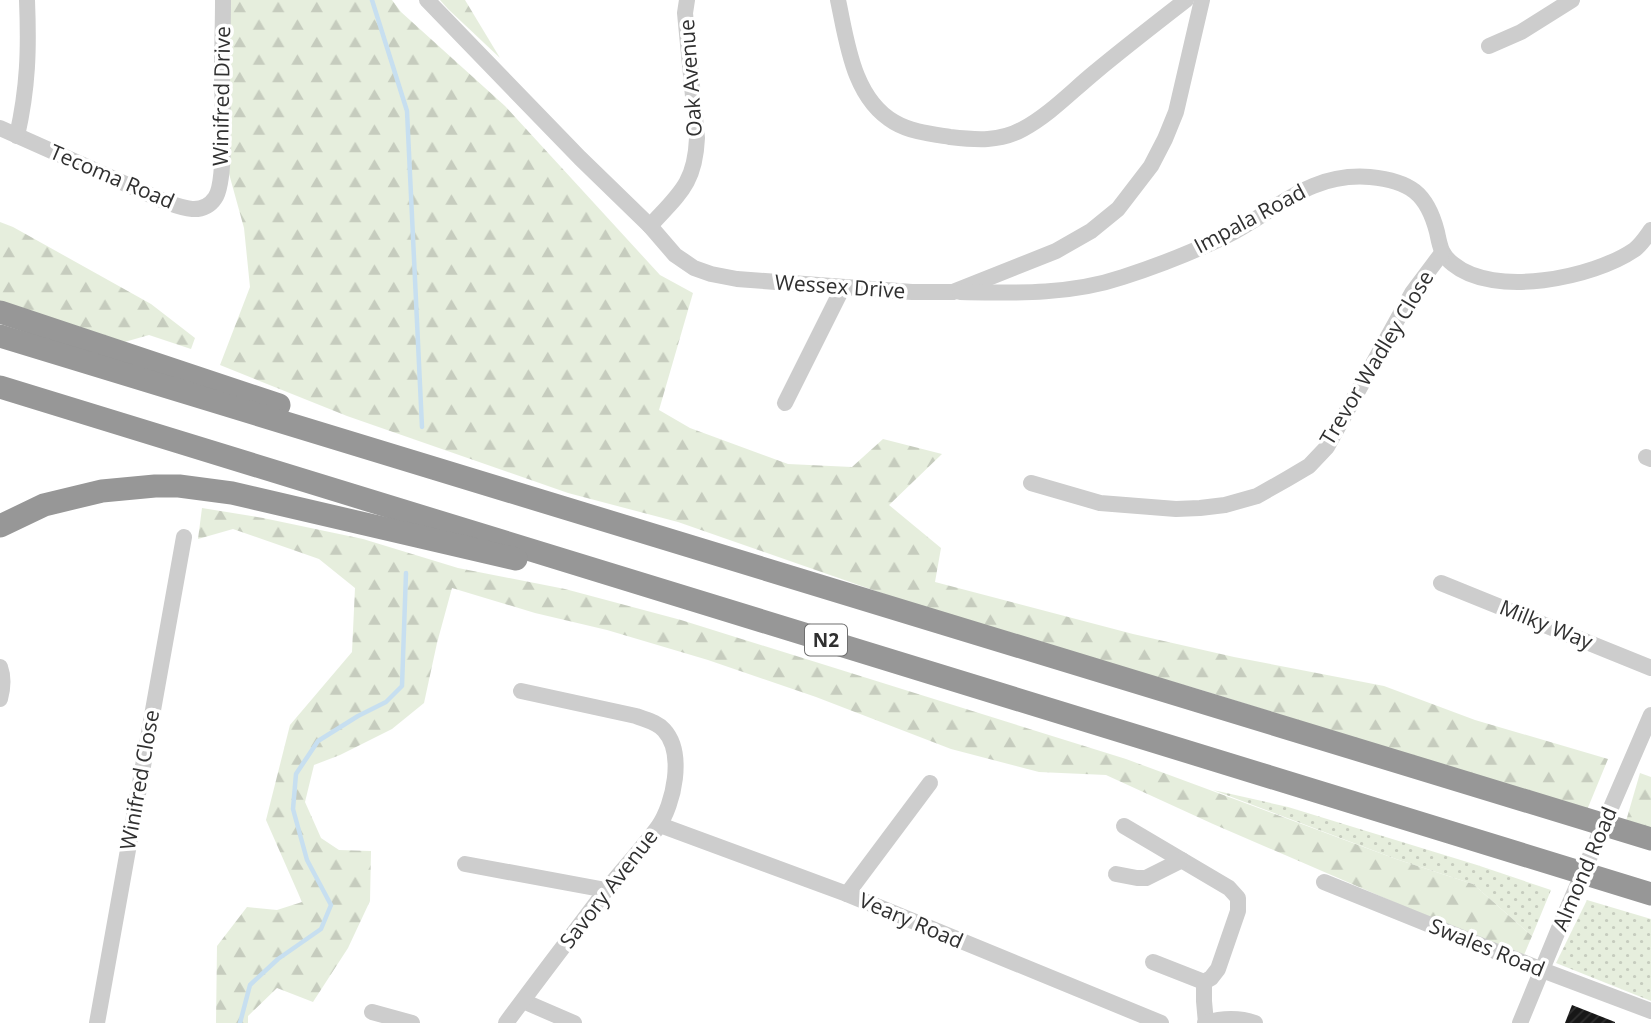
<svg xmlns="http://www.w3.org/2000/svg" width="1651" height="1023" viewBox="0 0 1651 1023" font-family="'Open Sans',sans-serif">
  <defs>
    <pattern id="grass-dots" width="8" height="8" patternUnits="userSpaceOnUse" patternTransform="scale(1.75)"><rect width="8" height="8" fill="#e6eedd"/><path d="M2 2h.1M6 6h.1" fill="none" stroke="#c6ccbe" stroke-width="1.8" stroke-linecap="round"/></pattern>
    <pattern id="forest-firs" width="22" height="20" patternUnits="userSpaceOnUse" patternTransform="scale(1.75)"><rect width="22" height="20" fill="#e6eedd"/><path d="M5 1l3.5 6h-7zM16 11l3.5 6h-7z" fill="#c6ccbe"/></pattern>
    <pattern id="building-hatch" width="6" height="6" patternUnits="userSpaceOnUse" patternTransform="scale(1.75)"><rect width="6" height="6" fill="#171717"/><path d="M-1 1l2-2M0 6l6-6M5 7l2-2" fill="none" stroke="#303030"/></pattern>
  </defs>
  <rect width="100%" height="100%" fill="#fff"/>
  <g fill="url(#grass-dots)">
    <polygon points="1213,790 1288,807 1477,865 1551,890 1532,936 1473,884 1396,859"/>
    <polygon points="1587,900 1651,919 1651,1001 1556,963"/>
  </g>
  <g fill="url(#forest-firs)">
    <polygon points="230,0 392,0 401,12 505,106 660,275 693,293 659,410 690,428 788,464 852,467 883,439 942,454 889,505 941,548 935,582 1133,634 1234,657 1384,686 1475,720 1608,759 1587,810 1198,689 1065,651 893,597 678,522 568,493 347,416 220,365 250,287 244,228 228,170"/>
    <polygon points="440,0 465,0 500,58 448,9"/>
    <polygon points="0,222 13,227 151,304 195,338 191,349 149,335 114,345 0,304"/>
    <polygon points="202,508 263,518 363,539 458,568 565,589 681,620 1126,759 1396,859 1473,884 1532,936 1524,955 1426,916 1213,824 1106,775 1039,772 951,749 816,697 708,660 607,630 535,613 452,588 437,643 424,703 392,729 340,755 314,765 305,802 321,838 339,850 371,851 370,901 348,948 313,1002 277,988 248,1016 248,1023 216,1023 217,946 247,907 277,910 302,902 266,820 290,725 352,652 355,588 319,559 233,529 198,539"/>
    <polygon points="1640,773 1651,777 1651,829 1626,821"/>
  </g>
  <g fill="none" stroke-linecap="round" stroke-linejoin="round">
    <g stroke="#c7dff0" stroke-width="4.5">
      <polyline points="372,0 407,111 422,427"/>
      <polyline points="240,1023 250,985 278,959 321,929 331,905 307,860 293,809 296,774 318,741 358,716 386,702 402,686 406,573"/>
    </g>
  </g>
  <polygon fill="url(#building-hatch)" points="1572,1005 1615,1022 1615,1023 1565,1023"/>
  <g fill="none" stroke-linecap="round" stroke-linejoin="round">
    <g stroke="#cdcdcd" stroke-width="16">
      <polyline points="427,0 580,158 650,226 675,255 694,268 711,274 737,279 912,292 953,292 1056,251 1091,231 1118,209 1151,166 1165,139 1176,112 1202,0"/>
      <path d="M838 0C847 42 853 98 894 122 911 132 931 134 950 137 976 140 1000 142 1023 129 1049 115 1071 92 1094 73 1124 48 1155 24 1186 0"/>
      <polyline points="1489,46 1521,32 1572,0"/>
      <path d="M0 128 166 202C182 208 203 216 215 198 227 182 222 100 222 76 222 50 223 25 223 0"/>
      <path d="M17 136C28 87 29 50 27 0"/>
      <path d="M650 226C679 194 695 184 697 138L685 13 687 0"/>
      <path d="M960 292C1014 293 1070 295 1123 277 1157 266 1193 252 1226 236 1276 211 1309 172 1370 177 1410 181 1427 193 1437 232 1440 246 1441 255 1453 264 1494 298 1593 278 1634 250 1641 245 1646 237 1651 230"/>
      <polyline points="785,403 843,287"/>
      <polyline points="1646,457 1651,459"/>
      <polyline points="1031,483 1100,503 1176,509 1200,508 1225,505 1257,496 1287,479 1309,466 1327,447 1412,293 1442,253"/>
      <polyline points="1441,583 1651,668"/>
      <path d="M0 667C4 678 3 688 0 699"/>
      <polyline points="660,825 847,894 1161,1023"/>
      <polyline points="1124,826 1229,888 1238,898 1238,911 1218,969 1211,978 1204,982"/>
      <polyline points="465,864 606,890"/>
      <polyline points="1116,874 1137,878 1146,878 1182,860"/>
      <polyline points="1324,882 1542,970 1651,1011"/>
      <polyline points="847,894 930,783"/>
      <polyline points="1153,962 1204,982"/>
      <polyline points="1204,982 1204,1001 1206,1023"/>
      <polyline points="523,1001 574,1023"/>
      <polyline points="372,1012 412,1023"/>
      <polyline points="97,1023 184,537"/>
      <path d="M506 1023C536 982 567 942 597 902 616 876 639 853 658 827 674 804 685 753 664 730 657 722 646 720 636 716L521 691"/>
      <path d="M1205 1023C1222 1018 1238 1017 1255 1023"/>
      <polyline points="1520,1023 1562,921 1651,715"/>
    </g>
    <g stroke="#979797" stroke-width="23">
      <polyline points="0,312 279,405"/>
      <polyline points="0,336 1651,839"/>
      <polyline points="0,387 1651,894"/>
      <polyline points="0,526 44,505 102,491 155,486 179,486 232,493 516,559"/>
    </g>
  </g>
  <g text-anchor="middle" stroke-width="7" stroke-linejoin="round" paint-order="stroke">
    <rect fill="#fff" stroke="#6e6e6e" stroke-width="2" x="805" y="624.5" width="42" height="31" rx="5"/>
    <g font-size="19" font-weight="bold" fill="#303030">
      <text x="826" y="647">N2</text>
    </g>
    <g font-size="21" fill="#303030" stroke="#fff">
      <text transform="translate(691 78) rotate(-94)" y="7">Oak Avenue</text>
      <text transform="translate(222 96) rotate(-89)" y="7">Winifred Drive</text>
      <text transform="translate(112 177) rotate(23)" y="7">Tecoma Road</text>
      <text transform="translate(1250 219) rotate(-28)" y="7">Impala Road</text>
      <text transform="translate(840 287) rotate(4)" y="7">Wessex Drive</text>
      <text transform="translate(1377 358) rotate(-59)" y="7">Trevor Wadley Close</text>
      <text transform="translate(1546 625) rotate(22)" y="7">Milky Way</text>
      <text transform="translate(140 780) rotate(-80)" y="7">Winifred Close</text>
      <text transform="translate(1585 869) rotate(-67)" y="7">Almond Road</text>
      <text transform="translate(609 889) rotate(-52)" y="7">Savory Avenue</text>
      <text transform="translate(911 921) rotate(23)" y="7">Veary Road</text>
      <text transform="translate(1487 948) rotate(22)" y="7">Swales Road</text>
    </g>
  </g>
</svg>
